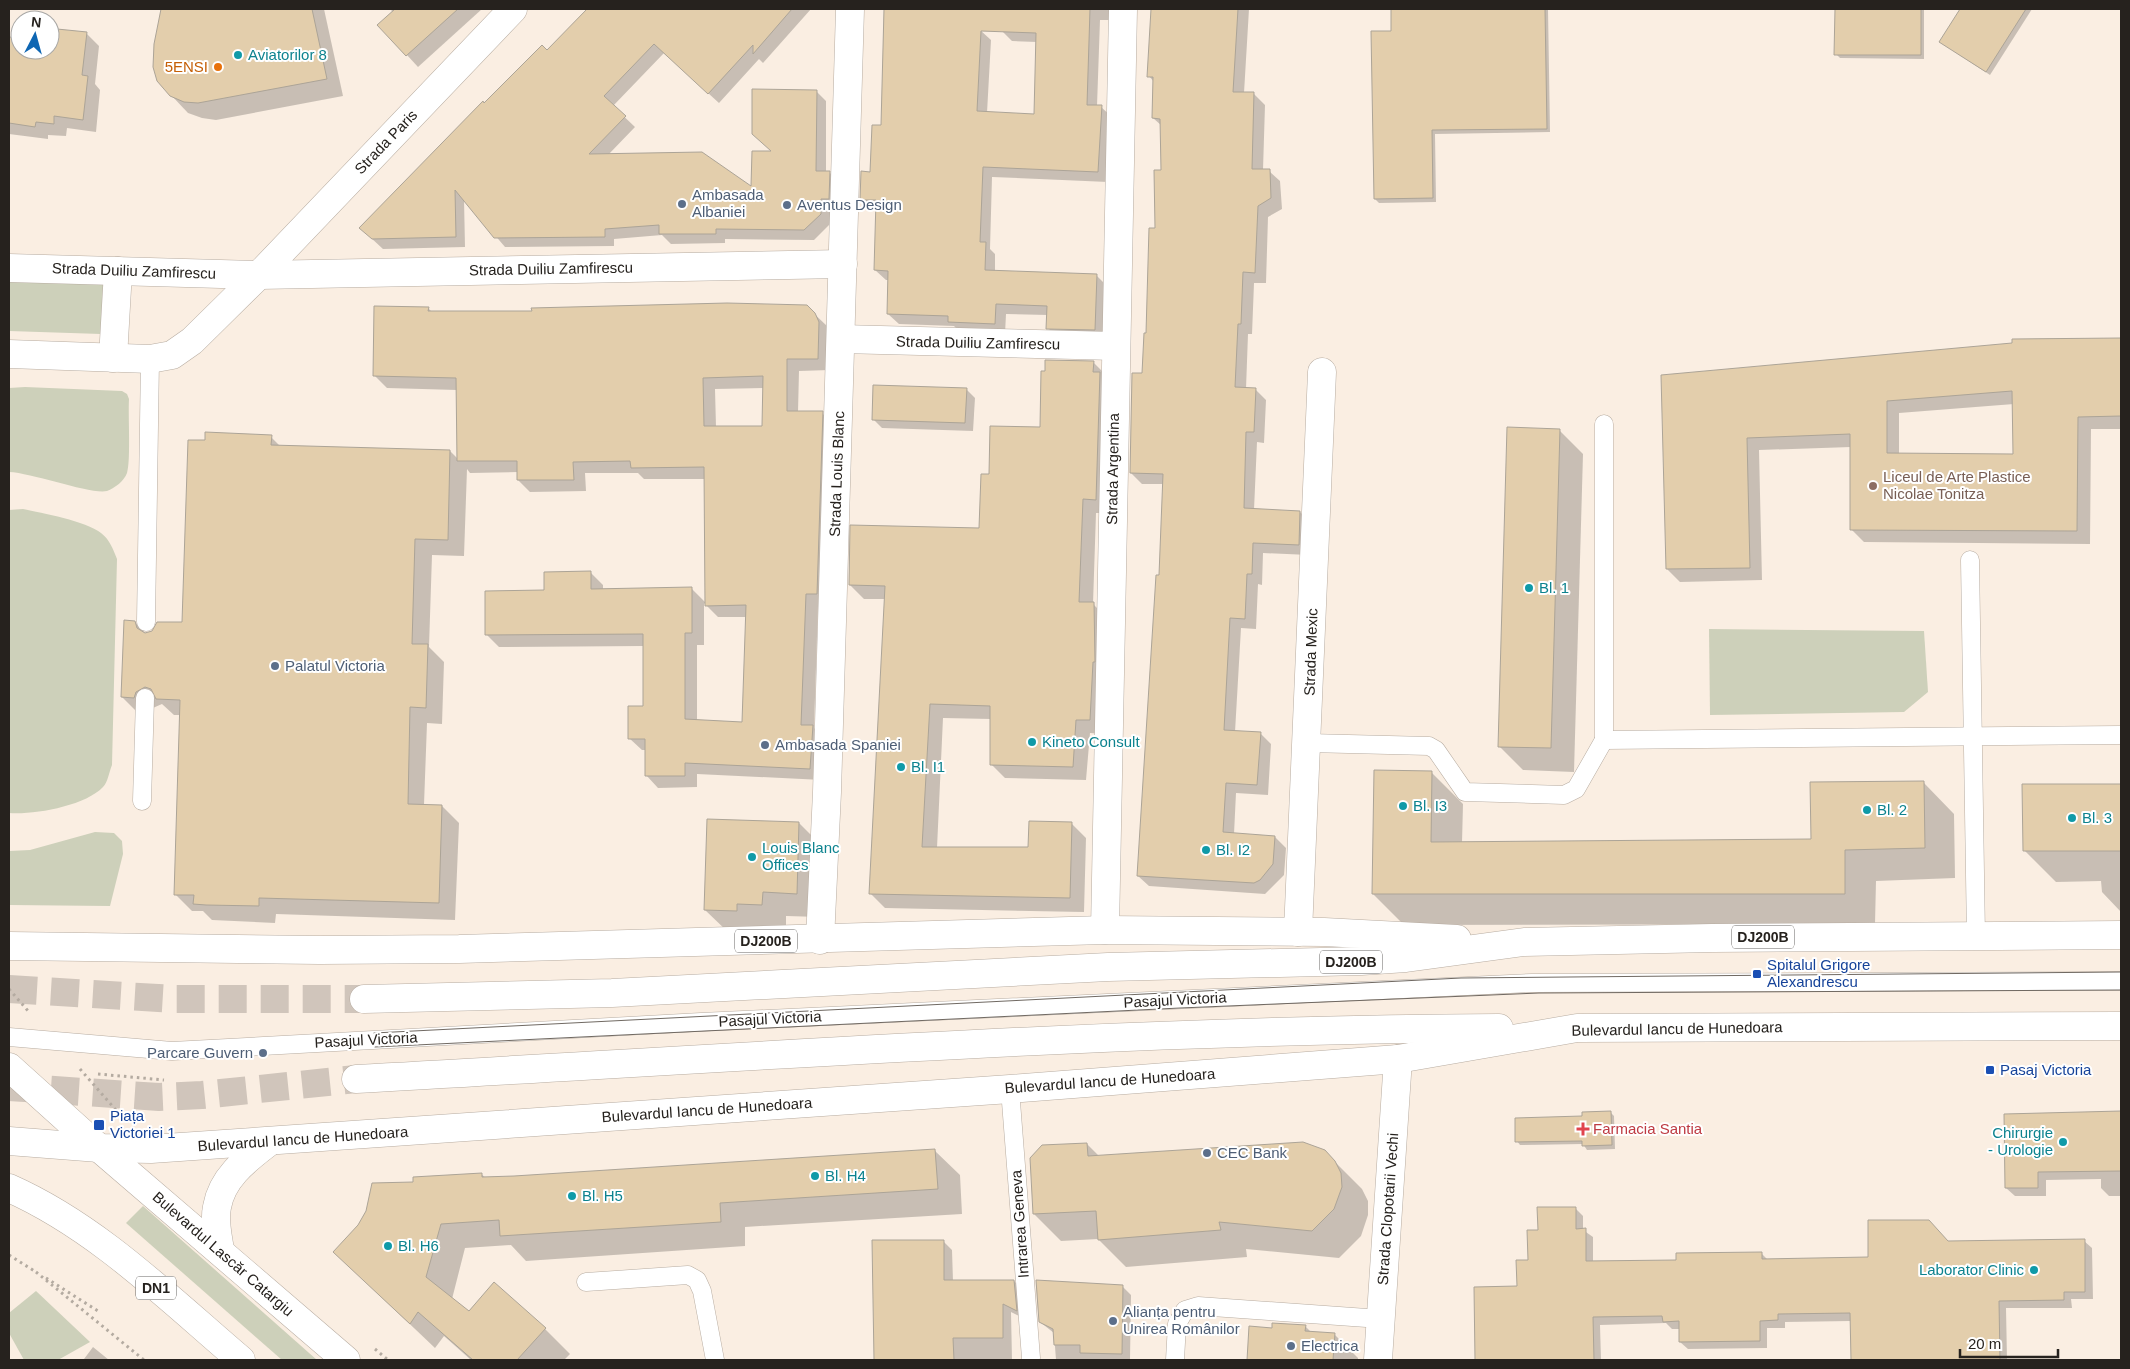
<svg xmlns="http://www.w3.org/2000/svg" width="2130" height="1369" viewBox="0 0 2130 1369" font-family="Arial,sans-serif">
  <rect width="100%" height="100%" fill="#faeee2"/>
  <g fill="#cdd0ba">
    <polygon points="9,280 106,283 101,334 9,331"/>
    <path d="M25 387 122 391 127 394 129 399C128 415 131 461 127 473 124 481 115 488 107 491 92 495 33 473 9 472V388Z"/>
    <path d="M23 509C42 513 86 521 101 533 110 540 113 549 117 559L112 765C109 772 108 782 103 787 85 806 34 815 9 813V510Z"/>
    <polygon points="1709,629 1924,631 1928,692 1904,712 1710,715"/>
    <polygon points="95,832 114,833 122,841 123,854 110,906 9,905 9,851 30,850"/>
    <polygon points="143,1206 317,1360 282,1360 126,1223"/>
    <polygon points="36,1291 90,1342 58,1360 24,1360 9,1333 9,1313"/>
  </g>
  <g fill="#0003" fill-rule="evenodd">
    <polygon points="161,9 324,9 343,96 216,120 202,118 188,113 171,95 154,66"/>
    <polygon points="391,9 482,9 418,67 407,55"/>
    <polygon points="588,9 594,9 613,27 631,9 811,9 763,63 759,59 719,103 664,53 613,106 635,127 608,155 753,188 773,152 816,91 826,101 826,172 829,172 839,182 830,224 814,240 725,239 725,243 671,244 662,235 614,239 614,246 505,247 464,199 465,247 383,249 370,237 485,104 547,52"/>
    <polygon points="884,9 947,9 946,29 980,30 991,40 987,113 1036,115 1037,42 1012,41 1002,31 1002,9 1114,9 1114,20 1100,20 1097,106 1101,107 1112,117 1108,182 992,177 990,249 995,254 995,272 1096,275 1107,286 1105,340 1058,338 1048,328 1048,315 1006,314 1005,334 960,332 954,326 899,324 888,314 889,280 886,280 875,270 877,210 872,210 861,199 872,173 882,126"/>
    <polygon points="1152,9 1249,9 1244,93 1254,94 1265,105 1263,170 1269,171 1280,181 1282,209 1268,217 1266,283 1254,283 1252,334 1248,334 1246,389 1255,389 1266,400 1264,443 1257,442 1254,510 1300,512 1311,523 1309,555 1263,553 1262,585 1258,584 1256,629 1241,628 1235,732 1260,733 1271,744 1268,795 1236,793 1234,834 1275,837 1286,848 1284,875 1265,894 1149,886 1138,876 1160,576 1164,484 1142,484 1131,473 1143,374 1162,171 1162,126 1153,118 1154,82 1149,76"/>
    <polygon points="1392,9 1548,9 1550,132 1435,134 1436,202 1379,203 1375,199 1393,32"/>
    <polygon points="1836,9 1924,9 1924,59 1840,58 1836,54"/>
    <polygon points="1962,9 2032,9 1990,75 1940,42"/>
    <polygon points="86,33 99,46 95,84 100,90 96,132 67,128 66,136 48,135 48,139 9,134 9,38 20,39 20,50 50,50 50,42 57,42"/>
    <path d="M807 307 827 326 830 336V370L799 371 798 412 822 413 834 425 829 606H818L814 728 824 739 822 780 697 774V787L658 788 646 775V750H642L629 738 645 707 644 646 499 647 487 635 546 592 591 573 603 585V590L692 589 706 603V479H644L638 473H585L586 491 530 492 518 480V472L470 473 467 469 464 556 432 555 429 647 444 662 442 724 427 723 424 805 442 806 459 823 455 920 276 914 275 923 212 920 203 911H192L175 894 181 715H174L162 704 139 714 122 697 135 622 146 634 184 624 271 437 280 446 450 451 458 459 457 390 387 388 375 376 428 308 432 312H533ZM764 388V427H716L715 389ZM704 603 718 617H747L743 723 697 721V645H704Z"/>
    <path d="M2121 339V429H2091L2090 544 1864 542 1851 529V447L1759 450 1762 580 1680 582 1667 569 1663 376 2013 344V341ZM2014 404 2015 455 1899 454V413Z"/>
    <polygon points="1093,362 1107,376 1110,513 1096,513 1093,604 1107,618 1103,734 1090,733 1086,780 1005,778 991,764 991,719 943,718 937,848 1030,848 1072,824 1086,838 1084,912 885,908 871,894 885,599 864,599 850,585 980,530 990,476 1041,429"/>
    <polygon points="966,389 975,398 973,431 882,428 873,419"/>
    <polygon points="1559,430 1583,454 1574,772 1523,770 1499,746"/>
    <polygon points="1432,773 1463,804 1462,843 1813,840 1923,782 1954,814 1955,878 1876,881 1875,924 1404,925 1373,894"/>
    <polygon points="2121,785 2121,912 2102,892 2101,881 2056,882 2024,850 2023,786"/>
    <polygon points="799,823 823,847 820,917 786,916 786,928 729,933 705,910"/>
    <polygon points="1610,1112 1614,1116 1615,1149 1587,1150 1583,1144 1520,1145 1517,1141 1583,1117"/>
    <polygon points="2121,1113 2121,1196 2109,1196 2101,1188 2101,1179 2046,1180 2046,1196 2015,1196 2006,1188 2005,1115"/>
    <polygon points="1087,1144 1099,1156 1324,1151 1362,1189 1368,1201 1368,1215 1361,1236 1339,1258 1246,1249 1247,1257 1126,1267 1098,1239 1061,1241 1034,1214"/>
    <polygon points="934,1150 960,1175 962,1214 745,1227 745,1246 526,1261 511,1245 465,1248 452,1299 469,1313 545,1329 570,1354 564,1360 471,1360 444,1336 435,1348 334,1252 414,1184 481,1174 486,1178"/>
    <polygon points="1575,1208 1583,1216 1583,1230 1593,1237 1593,1262 1677,1261 1761,1253 1768,1260 1870,1259 1948,1242 2084,1241 2092,1248 2093,1299 2071,1299 2072,1308 2006,1308 2007,1360 1852,1360 1851,1321 1785,1322 1785,1328 1767,1328 1767,1348 1688,1349 1680,1342 1680,1329 1672,1329 1666,1323 1600,1325 1601,1360 1476,1360 1475,1288 1518,1287 1539,1232"/>
    <polygon points="943,1241 952,1250 953,1281 1014,1281 1023,1290 1025,1319 1011,1312 1012,1360 875,1360 874,1242"/>
    <polygon points="1122,1286 1131,1295 1130,1360 1056,1360 1054,1333 1040,1322"/>
    <polygon points="1305,1326 1311,1332 1334,1334 1358,1358 1358,1360 1248,1360 1250,1328 1273,1330"/>
    <polygon points="93,1347 109,1360 79,1360 84,1359"/>
  </g>
  <g fill="#e3ceac" stroke="#aca497" fill-rule="evenodd">
    <polygon points="161,9 312,9 327,79 198,103 184,102 170,96 157,81 153,67 154,44"/>
    <polygon points="395,9 458,9 406,56 377,25"/>
    <polygon points="587,9 792,9 753,54 753,45 708,94 654,44 604,96 626,116 589,154 702,152 751,186 752,151 771,151 752,134 752,89 817,90 816,171 830,171 829,199 821,199 821,214 804,230 716,229 716,234 659,234 659,225 605,229 605,237 494,238 455,190 456,237 372,239 359,228 483,101 484,103 542,45 547,50"/>
    <path d="M884 9H1090L1087 105H1102L1098 172 983 167 980 242H986L985 270 1097 274 1095 330 1046 329 1047 306 996 304 995 324 948 322V316L887 314 888 271 874 270 876 200H860L861 171 870 172 872 125H881ZM981 31 1036 33 1034 114 977 111Z"/>
    <polygon points="1151,9 1238,9 1233,92 1254,92 1252,169 1270,169 1271,198 1258,206 1255,273 1243,272 1241,324 1238,324 1235,387 1256,388 1254,432 1246,432 1244,508 1300,511 1299,545 1253,543 1252,574 1247,574 1245,619 1230,618 1224,730 1261,732 1257,785 1226,783 1223,832 1275,836 1273,864 1260,880 1254,883 1137,876 1156,575 1159,575 1163,474 1130,473 1132,373 1142,373 1144,333 1146,333 1149,228 1155,228 1154,170 1161,170 1160,119 1152,118 1153,77 1147,77"/>
    <polygon points="1391,9 1545,9 1547,129 1432,130 1433,198 1374,199 1371,31 1391,31"/>
    <polygon points="1835,9 1921,9 1921,55 1834,55"/>
    <polygon points="1960,9 2026,9 1986,72 1939,42"/>
    <polygon points="57,29 87,32 82,75 88,76 83,120 54,116 54,124 36,122 35,127 9,123 9,37 20,38 20,50 50,50 50,40 56,41"/>
    <path d="M727 303 807 305 815 313 819 322 818 359H787V411H823L817 594H806L801 725H813L810 769 685 763V776H645V739H628V706H643V634L485 635V591L544 590V572L591 571V589L692 587V633H685V719L742 722 746 605 705 606 704 467 631 468 630 461 573 462 574 480H517V461H457L456 378 373 376 374 306 429 307 428 311H532L531 308ZM763 376 762 426H704L703 378Z"/>
    <path d="M2121 338V416L2078 417 2077 531 1850 530V434L1747 438 1750 568 1666 569 1661 375 2012 343V339ZM2012 391 2013 454 1887 453V401Z"/>
    <polygon points="1045,360 1094,361 1093,372 1100,372 1096,500 1083,499 1079,602 1094,602 1095,662 1093,662 1090,720 1076,720 1073,767 990,765 990,706 930,704 922,847 1028,847 1029,821 1072,822 1070,898 869,894 885,586 849,585 850,525 979,528 981,474 989,474 990,426 1040,427 1041,371 1045,371"/>
    <polygon points="873,385 967,388 965,423 872,420"/>
    <polygon points="1507,427 1560,429 1551,748 1498,747"/>
    <polygon points="205,432 272,435 271,445 450,450 448,540 415,539 412,644 428,644 426,708 410,707 408,804 442,805 439,903 259,898 259,906 206,905 193,904 194,895 174,895 180,700 156,699 151,689 145,687 136,692 134,698 121,697 124,620 135,621 137,628 145,633 152,631 157,622 182,622 188,440 205,440"/>
    <polygon points="1374,770 1432,771 1431,842 1811,839 1810,782 1924,781 1925,848 1845,850 1845,894 1372,894"/>
    <polygon points="2022,784 2121,784 2121,851 2023,851"/>
    <polygon points="707,819 799,822 797,894 763,892 762,905 737,904 737,911 704,910"/>
    <polygon points="1611,1111 1612,1145 1582,1146 1582,1141 1515,1142 1515,1118 1582,1116 1582,1112"/>
    <polygon points="2121,1111 2121,1171 2038,1172 2038,1188 2005,1188 2004,1114"/>
    <polygon points="1303,1142 1325,1150 1335,1161 1341,1173 1342,1187 1334,1209 1312,1231 1219,1222 1221,1230 1098,1240 1096,1211 1033,1214 1030,1158 1042,1145 1087,1143 1088,1156"/>
    <polygon points="935,1149 938,1189 720,1203 721,1222 500,1236 499,1220 441,1224 426,1277 469,1311 494,1282 546,1328 517,1360 473,1360 418,1312 410,1324 333,1252 358,1225 366,1211 372,1183 413,1182 413,1177 482,1173 482,1177 514,1176"/>
    <polygon points="1537,1207 1576,1207 1576,1229 1586,1228 1586,1261 1676,1260 1676,1253 1762,1252 1762,1259 1868,1257 1868,1220 1929,1220 1948,1241 2085,1239 2085,1292 2064,1292 2064,1300 1999,1301 2000,1360 1851,1360 1850,1313 1778,1314 1778,1320 1760,1321 1760,1341 1679,1342 1679,1321 1663,1322 1662,1316 1593,1317 1594,1360 1475,1360 1474,1287 1517,1286 1516,1260 1528,1260 1527,1230 1538,1230"/>
    <polygon points="872,1240 944,1240 944,1280 1014,1280 1017,1311 1003,1304 1003,1338 953,1338 954,1360 874,1360"/>
    <polygon points="1036,1280 1123,1285 1122,1354 1080,1353 1080,1345 1054,1345 1053,1329 1039,1322"/>
    <polygon points="1272,1323 1306,1325 1305,1331 1335,1333 1333,1360 1247,1360 1249,1326 1272,1328"/>
  </g>
  <g fill="none" stroke-linecap="round" stroke-linejoin="round">
    <g stroke="#d0c5bb" stroke-width="28" stroke-dasharray="28 14" stroke-linecap="butt">
      <polyline points="9,989 174,999 364,999"/>
      <polyline points="9,1087 159,1097 202,1095 356,1079"/>
    </g>
    <g stroke="#b7aca1" stroke-width="19">
      <g id="service">
        <polyline points="1604,424 1604,740 2121,735"/>
        <polyline points="1970,560 1976,937"/>
        <polyline points="146,622 150,359"/>
        <polyline points="1308,743 1429,746 1436,750 1465,792 1564,795 1576,789 1604,740"/>
        <polyline points="142,801 145,698"/>
        <polyline points="9,1037 172,1051 701,1022 1532,983 2121,981"/>
        <polyline points="1010,1089 1031,1358"/>
        <polyline points="586,1282 688,1275 697,1280 702,1291 715,1360"/>
        <polyline points="1175,1360 1177,1324 1185,1310 1198,1306 1381,1319"/>
      </g>
    </g>
    <g stroke="#b7aca1" stroke-width="29">
      <g id="minor">
        <polyline points="9,268 259,275 843,264"/>
        <polyline points="841,339 1115,346"/>
        <polyline points="9,354 150,359 172,355 192,341 259,275 513,9"/>
        <polyline points="113,358 118,271"/>
        <polyline points="1105,930 1123,9"/>
        <polyline points="1298,932 1322,372"/>
        <polyline points="820,940 827,792 850,9"/>
        <polyline points="1378,1360 1398,1059"/>
      </g>
    </g>
    <g stroke="#b7aca1" stroke-width="29">
      <g id="primary">
        <polyline points="9,946 320,950 459,949 1105,930 1324,932 1457,939"/>
        <polyline points="364,999 612,993 1108,967 1361,961 1406,958 1524,942 1712,938 2121,935"/>
        <polyline points="9,1067 99,1148 346,1360"/>
        <path d="M356 1079C737 1058 1117 1030 1499 1028"/>
        <polyline points="9,1141 99,1148 151,1149 1010,1089 1398,1059 1577,1028 2121,1026"/>
        <path d="M9 1188C97 1227 168 1298 241 1360"/>
        <path d="M220 1250C218 1237 214 1221 217 1207 222 1177 247 1159 269 1142"/>
      </g>
    </g>
    <g stroke="#b4aba1" stroke-width="3" stroke-dasharray="2.5 4" stroke-linecap="butt">
      <polyline points="9,989 29,1012"/>
      <polyline points="80,1069 122,1117"/>
      <polyline points="98,1074 164,1080"/>
      <polyline points="9,1255 36,1272"/>
      <polyline points="36,1272 144,1360"/>
      <polyline points="46,1278 98,1311"/>
      <polyline points="375,1349 388,1360"/>
    </g>
    <use href="#service" stroke="#fff" stroke-width="18"/>
    <use href="#minor" stroke="#fff" stroke-width="28"/>
    <use href="#primary" stroke="#fff" stroke-width="28"/>
    <g stroke="#706962" stroke-width="1">
      <polyline points="374,1033 1461,978 2121,972"/>
      <polyline points="375,1047 1180,1008 1539,993 2121,990"/>
    </g>
  </g>
  <g fill="#0f9aa8" stroke="#fff" stroke-width="2">
    <circle cx="238" cy="55" r="5"/>
    <circle cx="1529" cy="588" r="5"/>
    <circle cx="1032" cy="742" r="5"/>
    <circle cx="901" cy="767" r="5"/>
    <circle cx="1403" cy="806" r="5"/>
    <circle cx="1867" cy="810" r="5"/>
    <circle cx="2072" cy="818" r="5"/>
    <circle cx="1206" cy="850" r="5"/>
    <circle cx="752" cy="857" r="5"/>
    <circle cx="2063" cy="1142" r="5"/>
    <circle cx="815" cy="1176" r="5"/>
    <circle cx="572" cy="1196" r="5"/>
    <circle cx="388" cy="1246" r="5"/>
    <circle cx="2034" cy="1270" r="5"/>
  </g>
  <circle fill="#e8710a" stroke="#fff" stroke-width="2" cx="218" cy="67" r="5"/>
  <g fill="#5c6f8a" stroke="#fff" stroke-width="2">
    <circle cx="682" cy="204" r="5"/>
    <circle cx="787" cy="205" r="5"/>
    <circle cx="275" cy="666" r="5"/>
    <circle cx="765" cy="745" r="5"/>
    <circle cx="263" cy="1053" r="5"/>
    <circle cx="1207" cy="1153" r="5"/>
    <circle cx="1113" cy="1321" r="5"/>
    <circle cx="1291" cy="1346" r="5"/>
  </g>
  <circle fill="#8d6e63" stroke="#fff" stroke-width="2" cx="1873" cy="486" r="5"/>
  <g fill="#1a4fb4" stroke="#fff" stroke-width="2">
    <rect x="1752" y="969" width="10" height="10" rx="2.5"/>
    <rect x="1985" y="1065" width="10" height="10" rx="2.5"/>
    <rect x="93" y="1119" width="12" height="12" rx="2.5"/>
  </g>
  <path fill="#e0444e" stroke="#fff" stroke-width="2" d="M1580.5 1121.5h5v5h5v5h-5v5h-5v-5h-5v-5h5z"/>
  <g text-anchor="middle" stroke-width="4" stroke-linejoin="round" paint-order="stroke">
    <g fill="#fff" stroke="#676462" stroke-width="1">
      <rect x="1732" y="925.5" width="62" height="23" rx="4"/>
      <rect x="735" y="929.5" width="62" height="23" rx="4"/>
      <rect x="1320" y="950.5" width="62" height="23" rx="4"/>
      <rect x="136" y="1276.5" width="40" height="23" rx="4"/>
    </g>
    <g font-size="14" font-weight="bold" fill="#26221e">
      <text x="1763" y="942">DJ200B</text>
      <text x="766" y="946">DJ200B</text>
      <text x="1351" y="967">DJ200B</text>
      <text x="156" y="1293">DN1</text>
    </g>
    <g font-size="15" fill="#0d838f" stroke="#fff" text-anchor="start">
      <text x="248" y="60">Aviatorilor 8</text>
      <text x="1539" y="593">Bl. 1</text>
      <text x="1042" y="747">Kineto Consult</text>
      <text x="911" y="772">Bl. I1</text>
      <text x="1413" y="811">Bl. I3</text>
      <text x="1877" y="815">Bl. 2</text>
      <text x="2082" y="823">Bl. 3</text>
      <text x="762" y="853">Louis Blanc<tspan x="762" dy="17">Offices</tspan></text>
      <text x="1216" y="855">Bl. I2</text>
      <text x="2053" y="1138" text-anchor="end">Chirurgie<tspan x="2053" dy="17">- Urologie</tspan></text>
      <text x="825" y="1181">Bl. H4</text>
      <text x="582" y="1201">Bl. H5</text>
      <text x="398" y="1251">Bl. H6</text>
      <text x="2024" y="1275" text-anchor="end">Laborator Clinic</text>
    </g>
    <g font-size="15" fill="#c56008" stroke="#fff" text-anchor="end">
      <text x="208" y="72">5ENSI</text>
    </g>
    <g font-size="15" fill="#26221e" stroke="#fff">
      <text transform="translate(386 142) rotate(-46)" y="5">Strada Paris</text>
      <text transform="translate(551 269) rotate(-1)" y="5">Strada Duiliu Zamfirescu</text>
      <text transform="translate(134 271) rotate(2)" y="5">Strada Duiliu Zamfirescu</text>
      <text transform="translate(978 343) rotate(1)" y="5">Strada Duiliu Zamfirescu</text>
      <text transform="translate(1113 469) rotate(-89)" y="5">Strada Argentina</text>
      <text transform="translate(837 474) rotate(-88)" y="5">Strada Louis Blanc</text>
      <text transform="translate(1311 652) rotate(-88)" y="5">Strada Mexic</text>
      <text transform="translate(1175 1000) rotate(-3)" y="5">Pasajul Victoria</text>
      <text transform="translate(770 1019) rotate(-3)" y="5">Pasajul Victoria</text>
      <text transform="translate(1677 1029) rotate(-1)" y="5">Bulevardul Iancu de Hunedoara</text>
      <text transform="translate(366 1040) rotate(-3)" y="5">Pasajul Victoria</text>
      <text transform="translate(1110 1081) rotate(-4)" y="5">Bulevardul Iancu de Hunedoara</text>
      <text transform="translate(707 1110) rotate(-4)" y="5">Bulevardul Iancu de Hunedoara</text>
      <text transform="translate(303 1139) rotate(-4)" y="5">Bulevardul Iancu de Hunedoara</text>
      <text transform="translate(1388 1209) rotate(-86)" y="5">Strada Clopotarii Vechi</text>
      <text transform="translate(1020 1224) rotate(-94)" y="5">Intrarea Geneva</text>
      <text transform="translate(223 1254) rotate(41)" y="5">Bulevardul Lascăr Catargiu</text>
    </g>
    <g font-size="15" fill="#4e5e75" stroke="#fff" text-anchor="start">
      <text x="692" y="200">Ambasada<tspan x="692" dy="17">Albaniei</tspan></text>
      <text x="797" y="210">Aventus Design</text>
      <text x="285" y="671">Palatul Victoria</text>
      <text x="775" y="750">Ambasada Spaniei</text>
      <text x="253" y="1058" text-anchor="end">Parcare Guvern</text>
      <text x="1217" y="1158">CEC Bank</text>
      <text x="1123" y="1317">Alianța pentru<tspan x="1123" dy="17">Unirea Românilor</tspan></text>
      <text x="1301" y="1351">Electrica</text>
    </g>
    <g font-size="15" fill="#785e54" stroke="#fff" text-anchor="start">
      <text x="1883" y="482">Liceul de Arte Plastice<tspan x="1883" dy="17">Nicolae Tonitza</tspan></text>
    </g>
    <g font-size="15" fill="#164399" stroke="#fff" text-anchor="start">
      <text x="1767" y="970">Spitalul Grigore<tspan x="1767" dy="17">Alexandrescu</tspan></text>
      <text x="2000" y="1075">Pasaj Victoria</text>
      <text x="110" y="1121">Piața<tspan x="110" dy="17">Victoriei 1</tspan></text>
    </g>
    <g font-size="15" fill="#be3a42" stroke="#fff" text-anchor="start">
      <text x="1593" y="1134">Farmacia Santia</text>
    </g>
  </g>
  <rect width="2130" height="1369" fill="none" stroke="#26221e" stroke-width="20"/>
  <g transform="translate(35 35) rotate(6)"><circle r="24" fill="#ffffff" stroke="#a8a7a5"/>
  <path d="M0-4L9 19L0 12L-9 19Z" fill="#0e66b3"/>
  <text y="-8" font-size="14" font-weight="bold" text-anchor="middle" fill="#26221e">N</text>
  </g>
  <path d="M1960 1349v8h98v-8" fill="none" stroke="#26221e" stroke-width="2.5"/>
  <text x="1968" y="1349" font-size="15" fill="#26221e" stroke="#ffffff" stroke-width="4" paint-order="stroke">20 m</text>
</svg>
